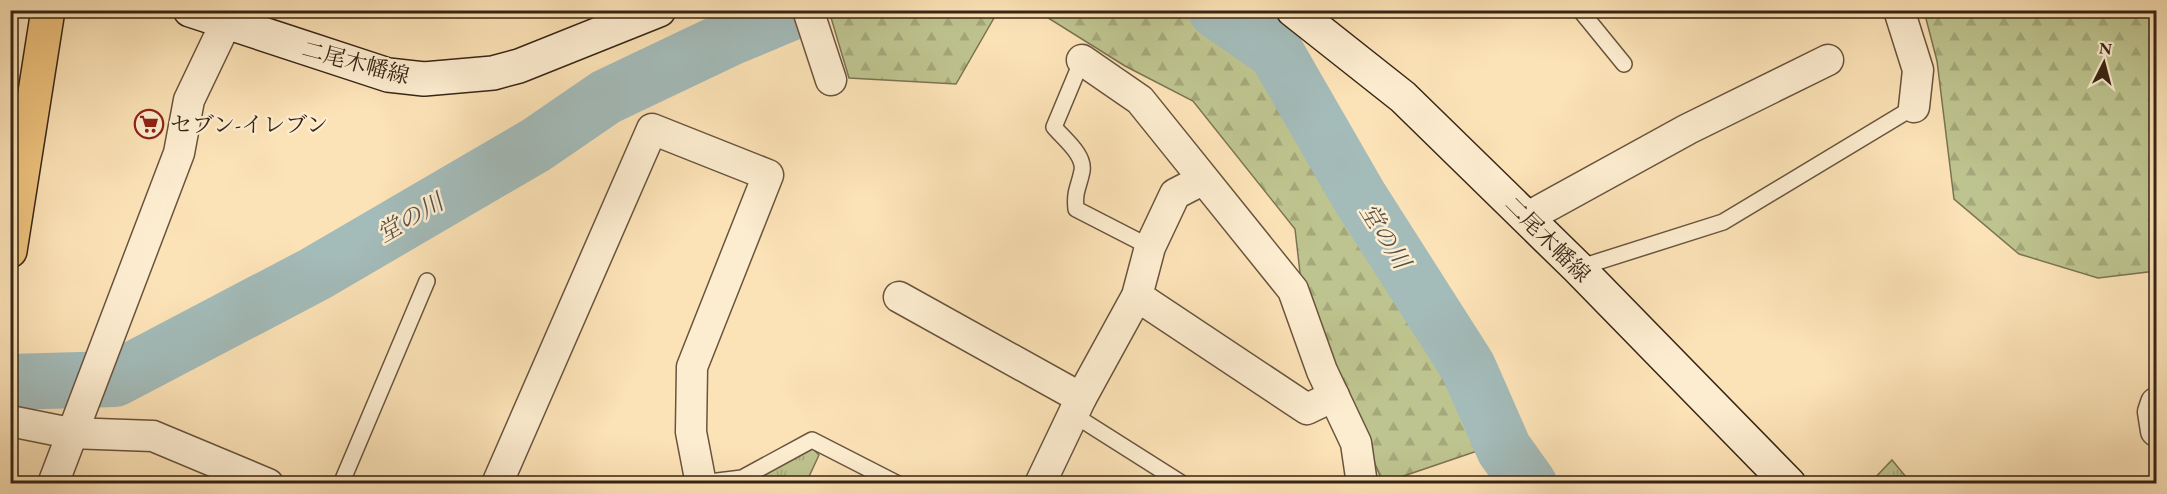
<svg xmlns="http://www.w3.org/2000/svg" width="2167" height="494" viewBox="0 0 2167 494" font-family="'EB Garamond','Noto Serif JP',serif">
  <defs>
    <pattern id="forest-firs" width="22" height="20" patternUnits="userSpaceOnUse" patternTransform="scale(1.5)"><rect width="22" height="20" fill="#bec48f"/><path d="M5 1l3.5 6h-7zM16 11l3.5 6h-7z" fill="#a4a87a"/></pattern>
    <pattern id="park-tufts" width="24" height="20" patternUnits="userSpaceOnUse" patternTransform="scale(1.5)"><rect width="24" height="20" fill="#bec48f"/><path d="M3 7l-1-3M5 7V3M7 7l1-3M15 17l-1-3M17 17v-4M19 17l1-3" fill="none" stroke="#a4a87a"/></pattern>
  </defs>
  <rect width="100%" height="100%" fill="#fce3b7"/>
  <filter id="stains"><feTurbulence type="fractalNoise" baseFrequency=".00333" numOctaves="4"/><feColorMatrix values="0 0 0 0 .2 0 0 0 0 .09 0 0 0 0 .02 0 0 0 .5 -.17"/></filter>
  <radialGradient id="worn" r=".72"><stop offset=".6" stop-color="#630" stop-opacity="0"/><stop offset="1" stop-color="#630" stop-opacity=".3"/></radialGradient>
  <g fill="url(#forest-firs)" stroke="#7b7452" stroke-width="1.5">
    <polygon points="829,11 829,10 998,11 956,84 849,78"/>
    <polygon points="1037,11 1184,11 1264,65 1455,369 1486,448 1383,483 1302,290 1295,229 1193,101 1125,66"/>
    <polygon points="1924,11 2156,11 2156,271 2098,278 2019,254 1954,199 1937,61"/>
  </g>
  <g fill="url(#park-tufts)" stroke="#7b7452" stroke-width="1.5">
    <polygon points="811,447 819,455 806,483 747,484"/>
    <polygon points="1892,460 1911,483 1870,483"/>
  </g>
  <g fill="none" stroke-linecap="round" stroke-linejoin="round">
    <g stroke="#a3bbb9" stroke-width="56">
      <polyline points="1216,10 1276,52 1359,196 1468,367 1504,449 1529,484"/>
      <polyline points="10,382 115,379 315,274 536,145 606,97 730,38 797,10"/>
    </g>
    <g stroke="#69543e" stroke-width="18">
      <g id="lane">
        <polyline points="1580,10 1624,64"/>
        <path d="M1082 60 1054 127C1064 139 1085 155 1082 171 1079 187 1074 191 1076 209L1150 247"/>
        <polyline points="1578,268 1723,222 1914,107"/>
        <polyline points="1074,415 1183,484"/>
        <polyline points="701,483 742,478 812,440 898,484"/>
        <polyline points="341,484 427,281"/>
      </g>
    </g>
    <g stroke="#69543e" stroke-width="33">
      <g id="street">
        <polyline points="808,10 831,80"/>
        <polyline points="1899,10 1918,70 1914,107"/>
        <polyline points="1082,60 1140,100 1293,290 1322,371 1356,443 1362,484"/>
        <polyline points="1528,217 1688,129 1828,60"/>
        <polyline points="1137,296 1307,409 1334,396"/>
        <polyline points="899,297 1081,398"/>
        <polyline points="2156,403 2153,412 2156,431"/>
        <polyline points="10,421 70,433 153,436 268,484"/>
        <polyline points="53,484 179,153 189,100 232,10"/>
        <polyline points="497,484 652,129 768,175 692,367 691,432 701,484"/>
        <polyline points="1040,484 1081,398 1137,296 1150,247 1175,194 1202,180"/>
      </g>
    </g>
    <g stroke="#382515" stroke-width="36">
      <g id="secondary">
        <polyline points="190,10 388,75 424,79 493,73 519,66 659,10"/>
        <polyline points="1293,10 1403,97 1578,268 1789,484"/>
      </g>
    </g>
    <g stroke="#382515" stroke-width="36">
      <polyline id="primary" points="10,251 48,10"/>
    </g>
    <use href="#lane" stroke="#fdedd0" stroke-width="15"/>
    <use href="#street" stroke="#fdedd0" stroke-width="30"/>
    <use href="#secondary" stroke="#fdedd0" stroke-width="33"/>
    <use href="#primary" stroke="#eec27c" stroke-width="33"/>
  </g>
  <defs>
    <g id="supermarket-ring" transform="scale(1.5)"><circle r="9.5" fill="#fdedd0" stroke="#8f2418" stroke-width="1.5"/><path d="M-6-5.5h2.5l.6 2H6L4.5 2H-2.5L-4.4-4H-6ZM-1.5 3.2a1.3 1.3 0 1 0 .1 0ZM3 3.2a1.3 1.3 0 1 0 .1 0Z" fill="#8f2418"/></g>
  </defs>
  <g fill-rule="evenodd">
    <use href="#supermarket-ring" x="149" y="124"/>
  </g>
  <g text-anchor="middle" stroke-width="5" stroke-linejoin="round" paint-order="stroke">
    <g font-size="22" fill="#382515" stroke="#fdedd0">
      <text transform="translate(356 62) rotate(15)" y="8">二尾木幡線</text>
      <text transform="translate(1548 239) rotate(45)" y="8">二尾木幡線</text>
    </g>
    <g font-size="22" fill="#382515" stroke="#fdedd0" text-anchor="start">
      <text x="170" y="132">セブン-イレブン</text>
    </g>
    <g font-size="24" font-style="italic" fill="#585246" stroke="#fdedd0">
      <text transform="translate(410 218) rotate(-30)" y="8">堂の川</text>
      <text transform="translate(1385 236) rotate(58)" y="8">堂の川</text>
    </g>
  </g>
  <rect width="2167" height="494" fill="none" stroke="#fce3b7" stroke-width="36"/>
  <rect x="12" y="12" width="2143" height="470" fill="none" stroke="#382515" stroke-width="3"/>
  <rect x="18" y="18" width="2131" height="458" fill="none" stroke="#382515" stroke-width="1.5"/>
  <g transform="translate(2104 63) rotate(6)" stroke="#fdedd0" stroke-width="4.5" paint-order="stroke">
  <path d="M0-4.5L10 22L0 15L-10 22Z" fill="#382515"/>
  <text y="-9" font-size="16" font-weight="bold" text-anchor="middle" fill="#382515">N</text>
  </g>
  <rect width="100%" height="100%" filter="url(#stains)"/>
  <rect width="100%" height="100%" fill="url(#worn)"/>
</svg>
